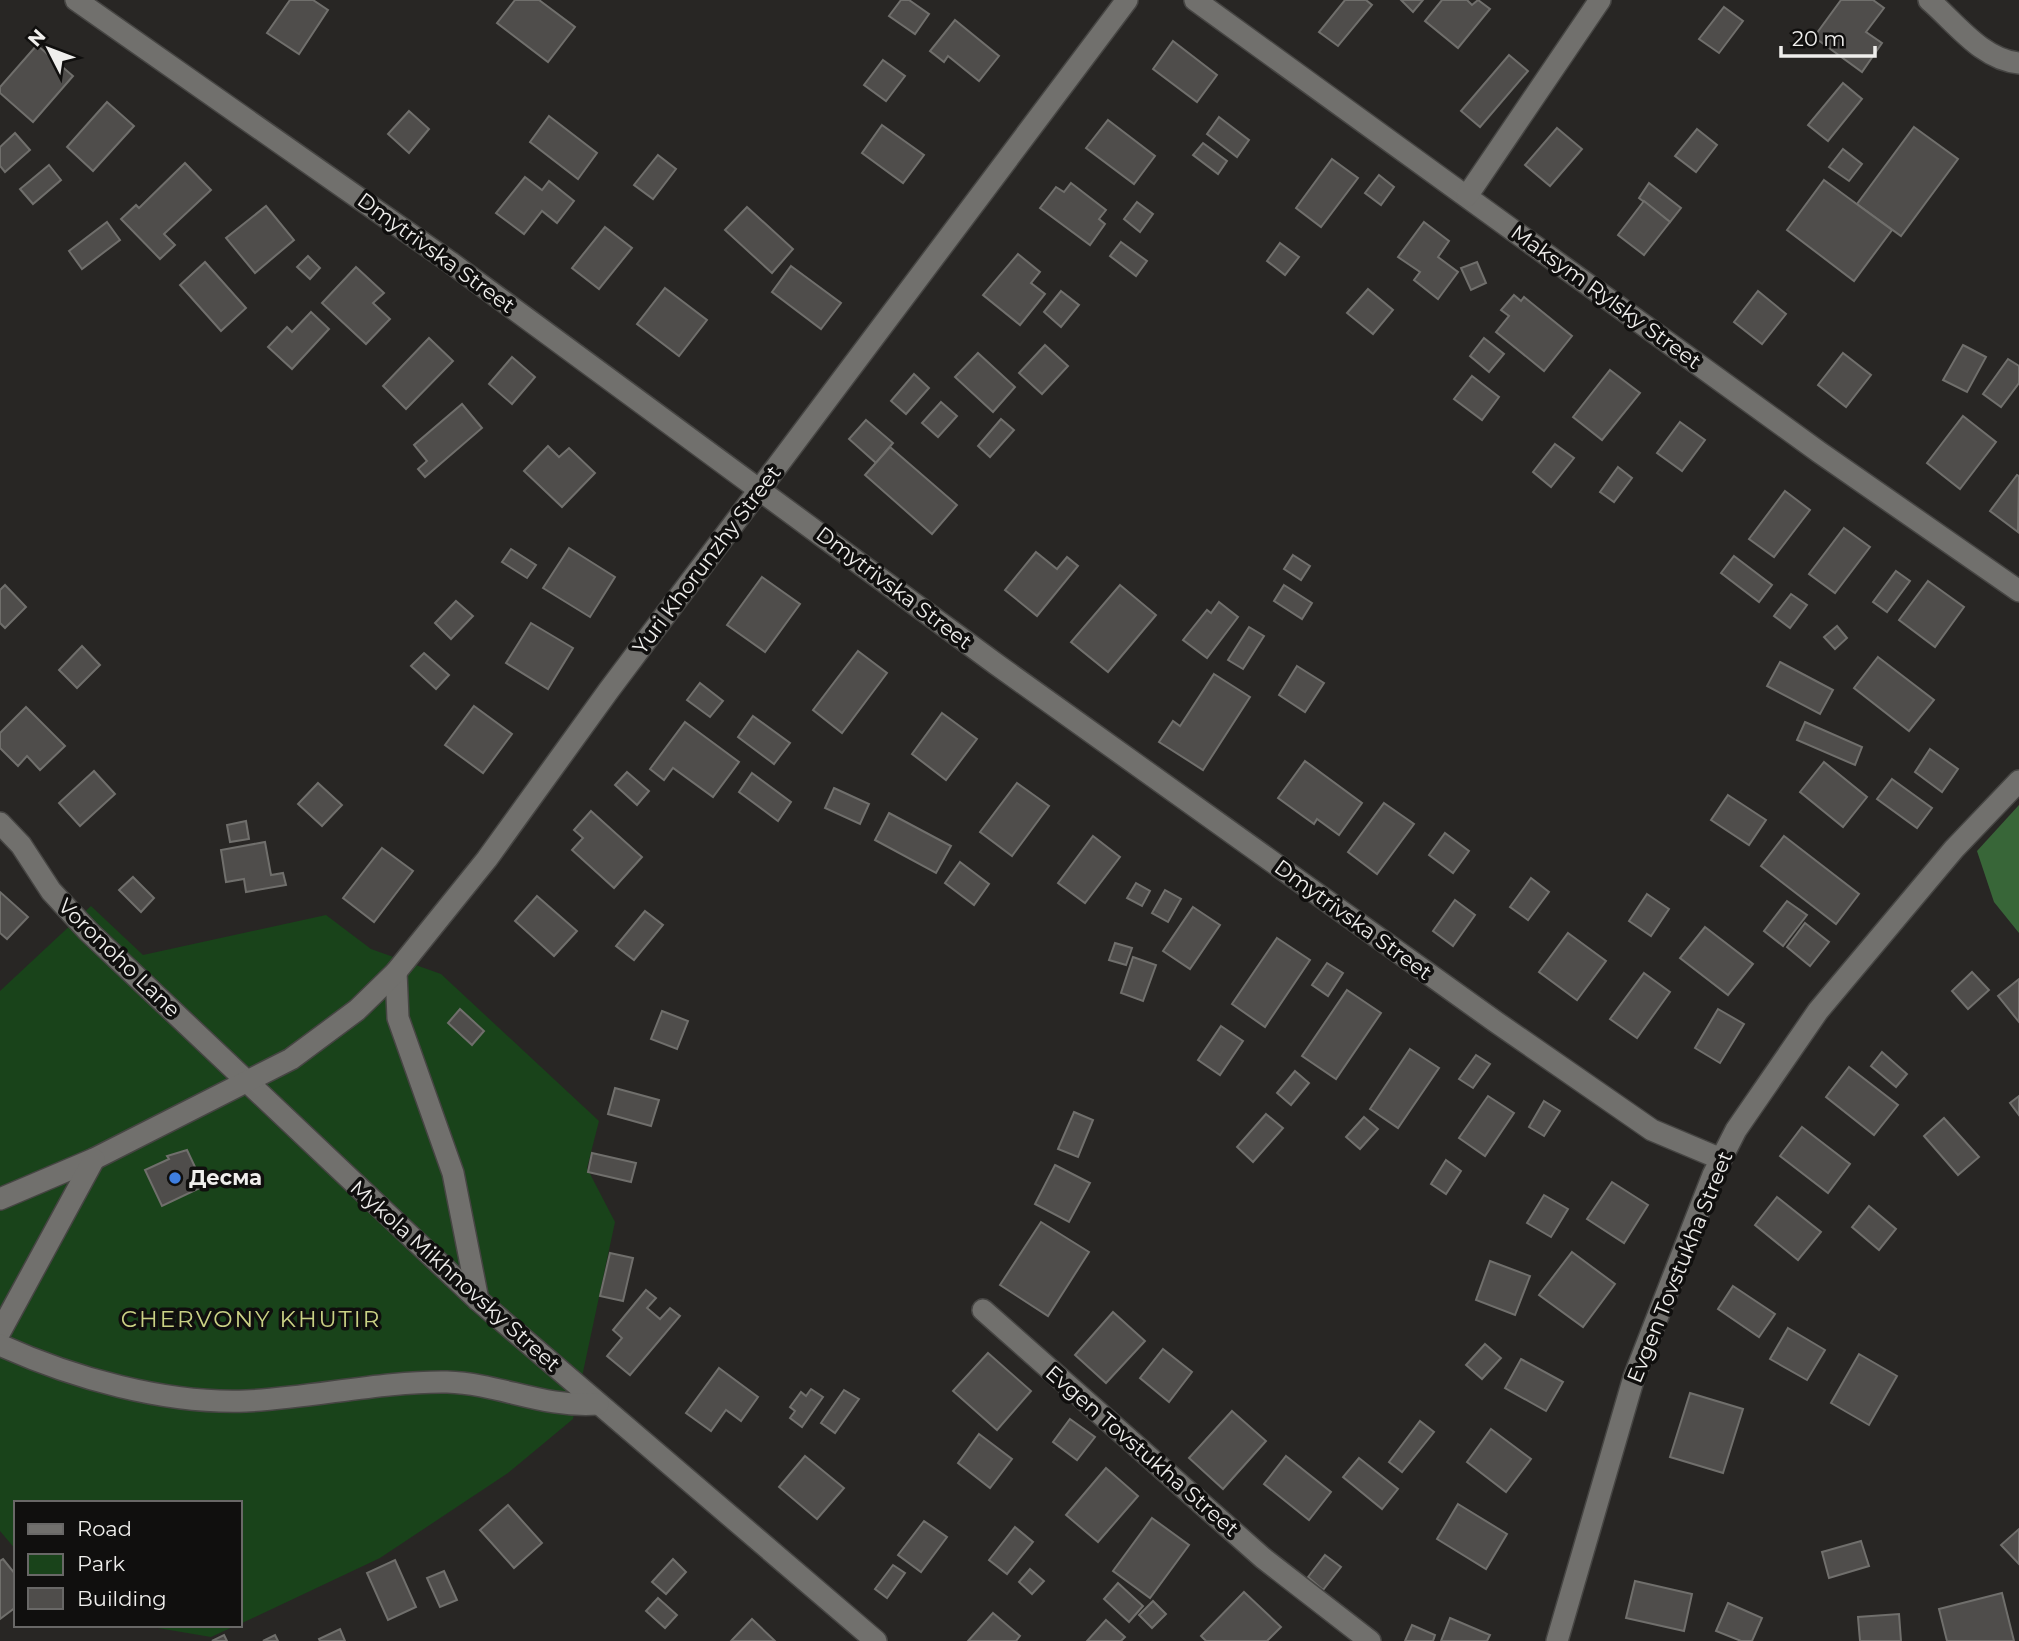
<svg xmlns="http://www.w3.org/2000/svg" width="2019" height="1641" viewBox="0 0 2019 1641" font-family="Montserrat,sans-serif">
  <rect width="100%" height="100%" fill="#282624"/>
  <g fill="#19431a">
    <polygon points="91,906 143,955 326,915 371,949 441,974 599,1121 587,1168 615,1222 573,1419 508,1473 380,1558 240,1624 240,1503 16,1503 16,1550 0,1531 0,991"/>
    <polygon points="140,1625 237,1625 211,1637"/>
  </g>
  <polygon fill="#386638" points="2019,805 2019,933 1994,902 1977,851"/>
  <g fill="#4f4d4b" stroke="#706f6c" stroke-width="2">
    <polygon points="290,0 313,0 328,10 299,54 267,33"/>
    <polygon points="515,0 539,0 575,27 548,62 497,23"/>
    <polygon points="901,0 909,0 929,14 915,34 889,16"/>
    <polygon points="1345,0 1366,0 1372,5 1338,46 1319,32"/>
    <polygon points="1401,0 1423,0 1413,12"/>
    <polygon points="1442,0 1467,0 1472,5 1478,0 1490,9 1458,48 1425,21"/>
    <polygon points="1841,0 1873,0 1884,8 1866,32 1882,43 1862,72 1814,37"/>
    <polygon points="1724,7 1743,21 1719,53 1699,39"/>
    <polygon points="955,20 999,56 979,81 948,56 944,62 930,51"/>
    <polygon points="1173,41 1217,75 1197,102 1153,69"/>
    <polygon points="37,45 73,76 33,122 0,93 0,87"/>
    <polygon points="1509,55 1528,71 1480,127 1461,111"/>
    <polygon points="883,60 905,76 886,101 864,85"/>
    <polygon points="1843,83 1862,99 1828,141 1808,125"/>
    <polygon points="107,102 134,126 93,171 67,147"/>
    <polygon points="409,111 429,129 409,153 388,134"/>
    <polygon points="549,116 597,153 578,179 530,142"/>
    <polygon points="1219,117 1249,140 1237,157 1207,134"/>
    <polygon points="1108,120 1155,156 1134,184 1086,148"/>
    <polygon points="882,125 924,155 903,183 862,153"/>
    <polygon points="1914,127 1958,159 1901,236 1857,204"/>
    <polygon points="1557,128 1582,149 1550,186 1525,165"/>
    <polygon points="1697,129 1717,145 1696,172 1675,156"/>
    <polygon points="15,133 30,150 5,172 0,166 0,147"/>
    <polygon points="1203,143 1227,161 1218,174 1193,155"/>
    <polygon points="1843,149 1862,164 1849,181 1829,167"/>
    <polygon points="658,155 676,169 653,199 634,185"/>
    <polygon points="1332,159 1358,178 1321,227 1296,208"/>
    <polygon points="185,163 211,190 164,234 175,245 160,259 121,219 136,205 139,208"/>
    <polygon points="49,165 61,180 33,204 20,189"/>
    <polygon points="1379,175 1394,187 1381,205 1365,193"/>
    <polygon points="525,177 542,190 549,181 574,201 557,223 542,211 524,234 496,213"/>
    <polygon points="1824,180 1892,230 1854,281 1787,230"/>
    <polygon points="1071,183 1106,210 1099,219 1105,224 1090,245 1040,208 1056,187 1064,192"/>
    <polygon points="1649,183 1681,208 1670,222 1639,198"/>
    <polygon points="1644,201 1670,222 1644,255 1618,235"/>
    <polygon points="1137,202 1153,214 1140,232 1124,219"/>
    <polygon points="266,206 294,240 255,273 226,238"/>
    <polygon points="747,207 793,249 772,273 725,230"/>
    <polygon points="107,222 120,240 82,269 69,251"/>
    <polygon points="1424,222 1449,241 1438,257 1458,272 1438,299 1414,280 1420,272 1398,257"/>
    <polygon points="605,227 632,248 599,289 572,268"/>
    <polygon points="1121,242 1147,261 1136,276 1110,256"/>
    <polygon points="1280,243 1299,257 1285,275 1267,261"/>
    <polygon points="1018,254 1040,272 1031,283 1045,294 1020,325 983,295"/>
    <polygon points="308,256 320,268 310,279 297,267"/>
    <polygon points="205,262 246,308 221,331 180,285"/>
    <polygon points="1477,262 1486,283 1471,290 1461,268"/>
    <polygon points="791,266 841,303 821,329 772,292"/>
    <polygon points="356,267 384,293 373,303 390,319 366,344 322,303"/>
    <polygon points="665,288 707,320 679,356 637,324"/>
    <polygon points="1368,289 1393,310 1373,334 1347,313"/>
    <polygon points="1061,291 1079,305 1061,327 1044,312"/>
    <polygon points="1758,291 1786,314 1762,344 1734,322"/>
    <polygon points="1514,295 1521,301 1524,297 1572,336 1544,371 1496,332 1509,316 1501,310"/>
    <polygon points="311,312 329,329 292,369 268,347 287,327 292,332"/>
    <polygon points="429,338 453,361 406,409 383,386"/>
    <polygon points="1484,338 1504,354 1489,372 1470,356"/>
    <polygon points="1045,345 1068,366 1042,394 1019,373"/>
    <polygon points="1963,345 1986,357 1967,392 1943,380"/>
    <polygon points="978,353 1015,387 993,412 955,377"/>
    <polygon points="1843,353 1871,375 1846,407 1818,385"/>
    <polygon points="512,357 535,377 512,404 489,384"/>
    <polygon points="2008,359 2019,366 2019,383 2001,407 1983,394"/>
    <polygon points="1610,370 1640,393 1602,440 1573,417"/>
    <polygon points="914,374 929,388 906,414 891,401"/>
    <polygon points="1472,376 1499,397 1482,420 1454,399"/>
    <polygon points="941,402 957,416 938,437 922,423"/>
    <polygon points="462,404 482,428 425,477 418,469 427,461 414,445"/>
    <polygon points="1963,416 1996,442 1960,489 1927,463"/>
    <polygon points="1001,419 1014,430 990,457 978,446"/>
    <polygon points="866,420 893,443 876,463 849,439"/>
    <polygon points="1680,422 1705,440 1682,471 1657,453"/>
    <polygon points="1555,444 1574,458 1551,487 1533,472"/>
    <polygon points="548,446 559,457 569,448 595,473 562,507 524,471"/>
    <polygon points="890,447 957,505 932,534 865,475"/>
    <polygon points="1618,467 1632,478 1614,502 1600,492"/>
    <polygon points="2017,475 2019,476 2018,532 1990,511"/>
    <polygon points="1785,491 1810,510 1774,557 1749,539"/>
    <polygon points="1844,528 1870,547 1835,593 1809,574"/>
    <polygon points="569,548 615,577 590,617 543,588"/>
    <polygon points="511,549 536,565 527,578 502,562"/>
    <polygon points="1036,552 1057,569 1067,557 1078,566 1037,616 1005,590"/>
    <polygon points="1293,555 1310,566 1301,580 1284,569"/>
    <polygon points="1734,556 1772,585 1759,602 1721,573"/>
    <polygon points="1896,571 1910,581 1887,612 1873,602"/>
    <polygon points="762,577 800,604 765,652 727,625"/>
    <polygon points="1928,581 1964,607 1935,647 1899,620"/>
    <polygon points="5,585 26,607 5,628 0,623 0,590"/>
    <polygon points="1120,585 1156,615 1108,672 1071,642"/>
    <polygon points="1284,585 1312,603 1302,619 1274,601"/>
    <polygon points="1791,594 1807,605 1790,628 1774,616"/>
    <polygon points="456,601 473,616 451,639 435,623"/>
    <polygon points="1219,602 1238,617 1207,658 1183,640 1207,610 1211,613"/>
    <polygon points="531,623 573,648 548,689 506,663"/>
    <polygon points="1837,626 1847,638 1835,649 1824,637"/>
    <polygon points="1249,627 1264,636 1243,669 1228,660"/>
    <polygon points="82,646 100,665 77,688 59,670"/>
    <polygon points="858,651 887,673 842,733 813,710"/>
    <polygon points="424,653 449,675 436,689 411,666"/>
    <polygon points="1878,657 1934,700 1909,731 1854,688"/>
    <polygon points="1780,662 1833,690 1820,714 1767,686"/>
    <polygon points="1297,666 1324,683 1305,712 1279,695"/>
    <polygon points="1214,674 1250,697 1203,770 1159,742 1173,721 1180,726"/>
    <polygon points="700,683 723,701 710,717 687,700"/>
    <polygon points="474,706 512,734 483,773 445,745"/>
    <polygon points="26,707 65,746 40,770 27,756 18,766 0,748 0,733"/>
    <polygon points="942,713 977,739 946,780 912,754"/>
    <polygon points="753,716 790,743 774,764 738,737"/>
    <polygon points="685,722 739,762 713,797 673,768 664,780 650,769"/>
    <polygon points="1805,722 1862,747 1855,765 1797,740"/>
    <polygon points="1930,749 1958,769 1942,792 1915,772"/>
    <polygon points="1305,761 1362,803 1339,835 1317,819 1314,824 1278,798"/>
    <polygon points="1824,762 1867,797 1843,827 1800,792"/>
    <polygon points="94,771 115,794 80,826 59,803"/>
    <polygon points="627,772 649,791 637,805 615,785"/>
    <polygon points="752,773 791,802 778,821 739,792"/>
    <polygon points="1892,779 1932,808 1917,828 1877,799"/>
    <polygon points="318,783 342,805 322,826 298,804"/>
    <polygon points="1017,783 1049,806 1012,856 980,832"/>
    <polygon points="834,788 869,804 860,824 825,808"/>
    <polygon points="1728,795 1766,820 1749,845 1711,820"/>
    <polygon points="1384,803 1414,824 1377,874 1348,852"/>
    <polygon points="591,811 642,857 614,888 572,850 583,838 574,830"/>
    <polygon points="889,813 951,846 936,873 875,840"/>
    <polygon points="246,821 249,839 230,842 227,825"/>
    <polygon points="1445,833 1469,851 1453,873 1429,855"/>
    <polygon points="1093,836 1120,857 1085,903 1058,883"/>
    <polygon points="1784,836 1859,894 1836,924 1761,866"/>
    <polygon points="265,842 271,875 283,873 286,885 246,892 244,879 226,882 221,850"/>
    <polygon points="382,848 413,871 374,922 343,898"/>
    <polygon points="960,862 989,884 974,905 945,883"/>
    <polygon points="133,877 154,898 141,912 119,890"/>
    <polygon points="1531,878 1549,892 1528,920 1510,907"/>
    <polygon points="1136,883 1150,891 1142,906 1127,898"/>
    <polygon points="1165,890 1181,899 1168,922 1152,913"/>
    <polygon points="0,892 28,917 7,939 0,933"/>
    <polygon points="1647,894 1669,909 1651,936 1629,921"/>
    <polygon points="537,896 577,931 554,956 515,921"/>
    <polygon points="1455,900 1475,915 1453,946 1433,931"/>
    <polygon points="1787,901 1807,915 1783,946 1764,931"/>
    <polygon points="1193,907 1220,925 1190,969 1163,951"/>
    <polygon points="645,911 663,925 634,960 616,946"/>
    <polygon points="1805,923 1829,942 1810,966 1787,947"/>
    <polygon points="1705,927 1753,964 1728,995 1680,958"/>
    <polygon points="1568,933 1606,961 1577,1000 1539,972"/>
    <polygon points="1277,938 1310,960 1265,1027 1232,1004"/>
    <polygon points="1115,943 1132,948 1126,965 1109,960"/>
    <polygon points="1133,957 1156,965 1143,1001 1121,993"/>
    <polygon points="1327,963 1343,973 1328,996 1312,985"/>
    <polygon points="1972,972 1989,990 1968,1009 1952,991"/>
    <polygon points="1644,973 1670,992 1637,1038 1610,1019"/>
    <polygon points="2019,979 2019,1022 1998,996"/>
    <polygon points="1347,990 1381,1013 1336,1079 1302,1056"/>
    <polygon points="460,1009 484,1031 472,1045 448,1023"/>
    <polygon points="1718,1009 1744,1024 1720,1063 1695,1048"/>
    <polygon points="662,1011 688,1021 677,1049 651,1039"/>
    <polygon points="1221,1026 1243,1041 1220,1075 1198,1060"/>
    <polygon points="1410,1049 1439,1068 1398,1128 1370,1109"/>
    <polygon points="1882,1052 1907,1074 1896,1087 1871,1066"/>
    <polygon points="1476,1055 1490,1064 1473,1088 1459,1079"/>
    <polygon points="1849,1067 1898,1105 1874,1135 1826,1097"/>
    <polygon points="1295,1071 1309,1083 1291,1105 1277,1093"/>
    <polygon points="615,1088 659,1100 651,1126 608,1114"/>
    <polygon points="1488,1096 1514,1113 1485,1156 1459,1138"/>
    <polygon points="2019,1096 2019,1115 2010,1103"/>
    <polygon points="1544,1101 1560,1111 1544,1136 1529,1127"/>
    <polygon points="1074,1112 1093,1120 1078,1157 1058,1149"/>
    <polygon points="1266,1114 1283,1128 1253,1162 1237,1147"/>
    <polygon points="1364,1117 1378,1129 1360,1149 1346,1137"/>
    <polygon points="1944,1118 1979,1157 1958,1175 1924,1136"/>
    <polygon points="1802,1127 1850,1164 1828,1193 1780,1156"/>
    <polygon points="187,1150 204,1186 162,1206 145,1170 169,1159 167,1156"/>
    <polygon points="592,1153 636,1163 631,1182 588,1172"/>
    <polygon points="1446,1160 1461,1171 1446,1194 1431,1184"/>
    <polygon points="1055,1165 1090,1183 1069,1222 1035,1204"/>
    <polygon points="1612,1182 1648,1205 1624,1243 1587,1219"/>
    <polygon points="1544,1195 1568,1209 1551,1237 1527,1223"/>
    <polygon points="1777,1197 1821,1232 1798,1260 1755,1225"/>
    <polygon points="1869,1206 1896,1229 1879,1250 1852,1227"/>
    <polygon points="1041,1222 1089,1252 1048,1316 1000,1285"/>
    <polygon points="1572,1252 1615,1284 1583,1327 1539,1295"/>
    <polygon points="610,1253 633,1258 623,1301 600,1296"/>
    <polygon points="1490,1261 1530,1276 1515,1315 1476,1300"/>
    <polygon points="1733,1286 1775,1314 1759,1337 1718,1309"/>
    <polygon points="646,1290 656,1298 647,1308 660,1319 670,1308 680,1316 630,1375 607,1356 622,1338 613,1330"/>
    <polygon points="1113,1312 1145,1341 1106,1383 1075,1355"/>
    <polygon points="1788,1328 1825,1350 1807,1380 1770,1359"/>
    <polygon points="1485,1344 1501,1358 1482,1379 1466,1365"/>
    <polygon points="1163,1349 1192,1372 1169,1402 1140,1378"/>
    <polygon points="988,1353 1031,1391 997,1430 953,1391"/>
    <polygon points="1859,1354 1897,1376 1869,1425 1831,1403"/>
    <polygon points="1521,1359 1563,1382 1546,1411 1505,1388"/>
    <polygon points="719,1368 758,1397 741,1421 726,1410 711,1431 686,1413"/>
    <polygon points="811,1389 823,1397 802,1427 790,1418 795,1411 790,1407 801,1392 806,1396"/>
    <polygon points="844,1390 859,1399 835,1433 821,1423"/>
    <polygon points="1690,1393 1743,1409 1723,1473 1670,1457"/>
    <polygon points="1232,1411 1266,1441 1223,1489 1189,1458"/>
    <polygon points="1070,1419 1095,1437 1077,1460 1053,1442"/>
    <polygon points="1420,1421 1434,1432 1402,1472 1389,1462"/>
    <polygon points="1491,1429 1531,1459 1506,1492 1467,1462"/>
    <polygon points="979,1434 1012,1459 990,1488 958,1463"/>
    <polygon points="805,1456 844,1488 817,1519 779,1487"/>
    <polygon points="1286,1456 1331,1492 1309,1520 1264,1484"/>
    <polygon points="1359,1458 1398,1489 1382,1509 1343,1477"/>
    <polygon points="1106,1468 1138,1496 1098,1542 1066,1515"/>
    <polygon points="1458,1504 1507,1534 1486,1569 1437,1539"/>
    <polygon points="508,1505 542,1543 514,1568 480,1530"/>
    <polygon points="1152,1518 1189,1545 1150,1598 1113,1571"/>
    <polygon points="924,1521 947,1537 921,1572 898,1555"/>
    <polygon points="1015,1527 1033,1542 1007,1574 989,1560"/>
    <polygon points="2019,1529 2019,1564 2001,1545"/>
    <polygon points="1861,1541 1869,1566 1829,1578 1822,1552"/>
    <polygon points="1325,1555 1341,1567 1323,1590 1308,1577"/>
    <polygon points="3,1559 16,1575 16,1607 0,1619 0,1561"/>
    <polygon points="673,1559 686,1572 666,1594 652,1582"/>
    <polygon points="395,1560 416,1607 388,1620 367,1573"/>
    <polygon points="893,1565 905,1573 887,1598 875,1589"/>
    <polygon points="1030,1569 1044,1581 1032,1594 1019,1582"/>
    <polygon points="444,1571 457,1600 440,1607 427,1578"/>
    <polygon points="1635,1581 1692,1594 1684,1631 1626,1618"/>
    <polygon points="1118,1583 1143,1606 1129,1622 1104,1599"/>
    <polygon points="1244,1592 1281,1627 1267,1641 1206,1641 1201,1636"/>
    <polygon points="2002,1593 2014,1641 1947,1641 1939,1609"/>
    <polygon points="658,1598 677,1615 665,1628 646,1611"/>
    <polygon points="1153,1601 1166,1614 1152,1628 1139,1615"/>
    <polygon points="1728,1603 1762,1618 1752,1641 1741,1641 1716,1631"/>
    <polygon points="993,1613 1020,1636 1016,1641 968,1641"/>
    <polygon points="1899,1614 1901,1641 1860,1641 1858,1617"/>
    <polygon points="1450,1618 1490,1635 1487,1641 1441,1641"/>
    <polygon points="752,1619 775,1641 731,1641"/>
    <polygon points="1106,1620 1125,1637 1121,1641 1087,1641"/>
    <polygon points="1412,1625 1435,1635 1433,1641 1405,1641"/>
    <polygon points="340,1629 345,1641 320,1641 319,1639"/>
    <polygon points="224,1635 227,1641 212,1641"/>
    <polygon points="275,1635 278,1641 263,1641"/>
  </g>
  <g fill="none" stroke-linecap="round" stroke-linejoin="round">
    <g stroke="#464543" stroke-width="24">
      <g id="minor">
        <polyline points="76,0 450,262 996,664 1496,1022 1652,1130 1721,1159"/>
        <polyline points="1195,0 1819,452 2019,591"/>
        <path d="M1929 0C1955 22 1982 60 2019 63"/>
        <polyline points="1467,196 1600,0"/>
        <polyline points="0,823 21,845 51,891 88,931 478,1300 876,1641"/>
        <polyline points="396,972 398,1018 453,1173 478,1300"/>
        <polyline points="0,1199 94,1159 291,1059 357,1010 396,972 487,859 609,690 1127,0"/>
        <polyline points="983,1310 1263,1558 1370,1641"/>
        <polyline points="0,1332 94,1159"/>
        <path d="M0 1345C73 1378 165 1404 246 1401 312 1398 382 1381 447 1382 501 1384 542 1408 598 1404"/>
        <polyline points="1557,1641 1634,1377 1713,1175 1736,1130 1818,1011 1954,849 2019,781"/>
      </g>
    </g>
    <use href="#minor" stroke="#71706d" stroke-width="21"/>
  </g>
  <circle fill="#3f7fe0" stroke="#100f0e" stroke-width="2.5" cx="175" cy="1178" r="7"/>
  <g text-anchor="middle" stroke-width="7" stroke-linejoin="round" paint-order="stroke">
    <g font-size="21" fill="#efeeec" stroke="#100f0e">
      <text transform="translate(436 253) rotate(36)" y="7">Dmytrivska Street</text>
      <text transform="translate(1606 297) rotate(36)" y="7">Maksym Rylsky Street</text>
      <text transform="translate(707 560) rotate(-53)" y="7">Yuri Khorunzhy Street</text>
      <text transform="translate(894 588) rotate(37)" y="7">Dmytrivska Street</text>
      <text transform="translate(1353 920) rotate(36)" y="7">Dmytrivska Street</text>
      <text transform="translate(119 958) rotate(44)" y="7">Voronoho Lane</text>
      <text transform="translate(1680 1267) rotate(-68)" y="7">Evgen Tovstukha Street</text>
      <text transform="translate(455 1276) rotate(42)" y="7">Mykola Mikhnovsky Street</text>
      <text transform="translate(1142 1451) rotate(41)" y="7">Evgen Tovstukha Street</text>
    </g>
    <g font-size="21" font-weight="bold" fill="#efeeec" stroke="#100f0e" text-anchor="start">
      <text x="189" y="1185">Десма</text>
    </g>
    <g font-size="23" letter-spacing="2" fill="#cbd285" stroke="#100f0e">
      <text x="251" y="1327">CHERVONY KHUTIR</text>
    </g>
  </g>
  <rect x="14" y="1501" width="228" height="126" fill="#100f0e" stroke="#696867" stroke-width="2"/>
  <rect x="28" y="1524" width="35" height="10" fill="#71706d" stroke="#696867" stroke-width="2"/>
  <text x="77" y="1536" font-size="21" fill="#efeeec">Road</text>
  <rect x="28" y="1554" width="35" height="21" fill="#19431a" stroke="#696867" stroke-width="2"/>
  <text x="77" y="1571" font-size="21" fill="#efeeec">Park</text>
  <rect x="28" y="1588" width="35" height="21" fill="#4f4d4b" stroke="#696867" stroke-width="2"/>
  <text x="77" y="1606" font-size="21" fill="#efeeec">Building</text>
  <g transform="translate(49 49) rotate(312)" stroke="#100f0e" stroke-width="5" paint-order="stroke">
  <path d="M0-5L12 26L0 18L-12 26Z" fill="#efeeec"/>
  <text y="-10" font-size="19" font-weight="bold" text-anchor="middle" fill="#efeeec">N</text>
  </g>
  <path d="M1781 46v10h94v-10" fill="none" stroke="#efeeec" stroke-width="3.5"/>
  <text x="1792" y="46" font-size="21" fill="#efeeec" stroke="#100f0e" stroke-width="5" paint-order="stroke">20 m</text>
</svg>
